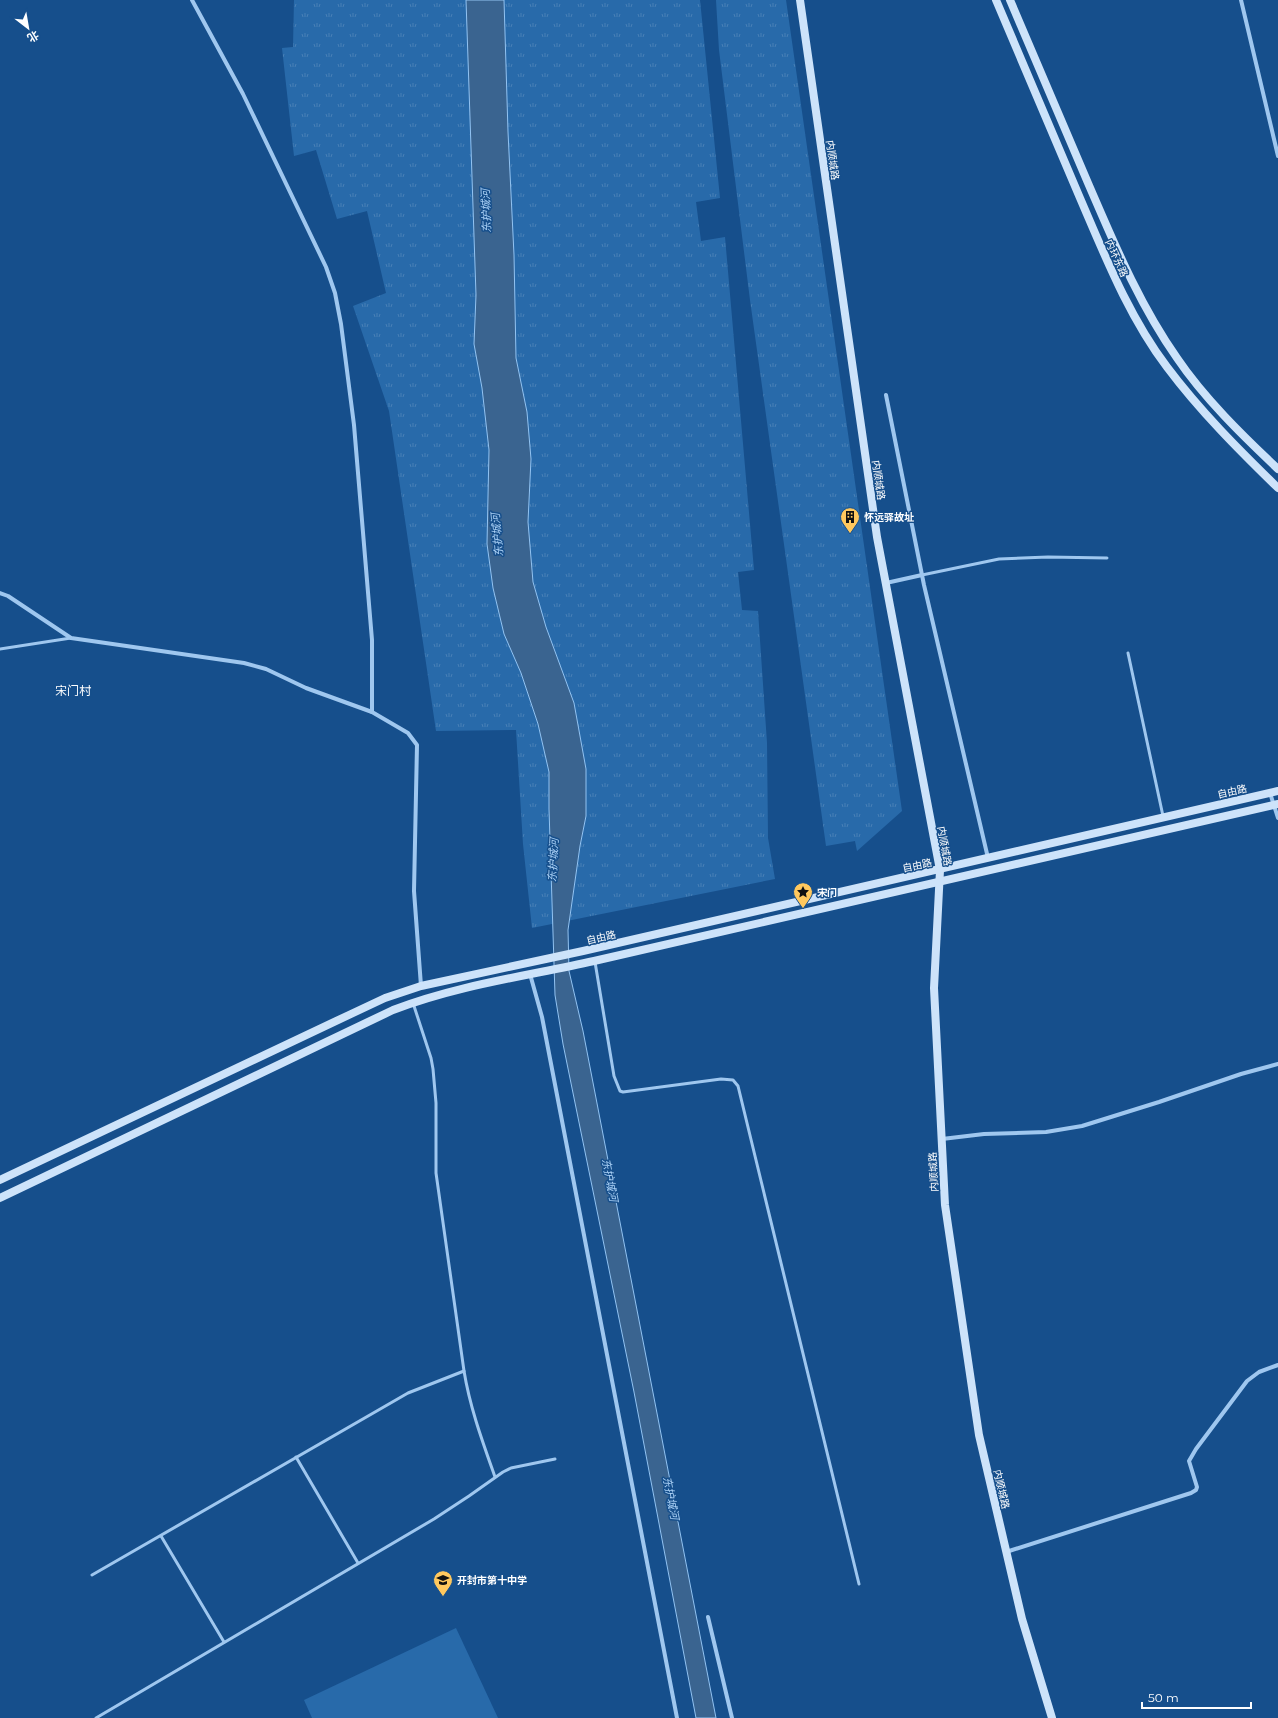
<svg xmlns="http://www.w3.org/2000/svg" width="1278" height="1718" viewBox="0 0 1278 1718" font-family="Montserrat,'Noto Sans SC',sans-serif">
  <defs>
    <pattern id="park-tufts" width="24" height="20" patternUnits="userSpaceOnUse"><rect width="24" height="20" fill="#286aaa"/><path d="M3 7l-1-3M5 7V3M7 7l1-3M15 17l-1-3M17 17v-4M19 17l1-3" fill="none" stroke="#4880b7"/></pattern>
  </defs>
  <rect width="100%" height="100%" fill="#164f8c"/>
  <g fill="url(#park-tufts)">
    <polygon points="294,0 700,0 720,198 696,202 701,241 725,237 754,570 738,572 742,610 758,611 767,743 768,838 775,879 532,928 523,844 516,730 436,731 389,411 353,306 386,293 367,211 337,219 316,150 294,156 282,48 293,47"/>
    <polygon points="716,0 786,0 902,811 857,851 855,841 826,846 750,300 719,50"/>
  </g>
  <polygon fill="#286aaa" points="456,1628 498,1718 312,1718 304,1700"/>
  <polygon fill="#3a6490" stroke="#92c3f2" points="466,0 504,0 508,132 514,255 516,358 527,412 531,459 528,522 533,582 546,627 574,703 586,769 586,816 580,846 568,930 569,971 583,1031 716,1718 696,1718 634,1392 563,1044 555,995 549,809 549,772 538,724 521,673 504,634 493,588 487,544 489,450 482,388 474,344 476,295"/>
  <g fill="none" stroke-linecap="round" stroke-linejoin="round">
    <g stroke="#9fc7ef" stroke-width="3">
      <polyline points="922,575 999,559 1048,557 1107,558"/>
      <polyline points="0,649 71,638"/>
      <polyline points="1128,653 1163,816"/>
      <polyline points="595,962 614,1076 620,1091 623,1092 721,1079 733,1080 738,1086 859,1584"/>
      <path d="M413 1003 431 1058 433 1069 436 1103V1173L464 1371C470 1408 483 1443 495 1477"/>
      <polyline points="296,1457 358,1563"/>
      <polyline points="161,1536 224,1642"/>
      <polyline points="92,1575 408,1393 464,1371"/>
      <polyline points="96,1718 434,1519 469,1496 503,1472 511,1468 555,1459"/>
    </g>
    <g stroke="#9fc7ef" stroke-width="4">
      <polyline points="192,0 243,94 326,267 335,293 341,324 354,425 372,640 372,712"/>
      <polyline points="1241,0 1278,156"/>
      <polyline points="886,395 924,585 988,858"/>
      <polyline points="886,583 922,575"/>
      <polyline points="0,593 8,596 71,638 244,663 266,669 306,688 372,712 408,733 417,745 414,891 421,986"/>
      <polyline points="1270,793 1278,818"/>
      <polyline points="530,974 542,1017 677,1718"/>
      <polyline points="942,1139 984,1134 1046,1132 1082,1126 1159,1102 1241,1074 1278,1064"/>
      <polyline points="1006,1552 1191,1493 1196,1490 1197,1487 1189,1461 1196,1449 1247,1381 1259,1372 1278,1365"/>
      <polyline points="708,1617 732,1718"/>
    </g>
    <g stroke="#cde3fa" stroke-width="8">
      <polyline points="800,0 877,537 940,870 934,988 945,1205 979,1435 1022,1619 1052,1718"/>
      <path d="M996 0C1024 66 1052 132 1080 198 1105 256 1129 317 1167 367 1200 411 1239 450 1278 488"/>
      <path d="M1010 0C1036 61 1062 122 1088 183 1114 243 1139 304 1177 358 1204 398 1243 436 1278 469"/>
      <polyline points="0,1180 351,1014 385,998 421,986 583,951 1278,791"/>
      <path d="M0 1198 393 1010C458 985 527 976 594 961L1278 804"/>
    </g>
  </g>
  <defs>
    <g id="building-pin" transform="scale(1)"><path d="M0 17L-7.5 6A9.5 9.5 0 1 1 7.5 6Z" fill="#ffc85e" stroke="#164f8c"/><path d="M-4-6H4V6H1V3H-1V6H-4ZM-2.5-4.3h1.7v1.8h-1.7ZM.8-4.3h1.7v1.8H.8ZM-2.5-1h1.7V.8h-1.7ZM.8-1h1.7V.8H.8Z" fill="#111"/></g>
    <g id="sight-pin" transform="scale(1)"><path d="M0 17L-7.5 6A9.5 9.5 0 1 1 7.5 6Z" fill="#ffc85e" stroke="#164f8c"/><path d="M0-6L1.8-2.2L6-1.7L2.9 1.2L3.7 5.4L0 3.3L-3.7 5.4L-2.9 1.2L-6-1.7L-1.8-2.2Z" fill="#111"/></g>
    <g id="school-pin" transform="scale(1)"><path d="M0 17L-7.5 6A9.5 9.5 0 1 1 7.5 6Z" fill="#ffc85e" stroke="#164f8c"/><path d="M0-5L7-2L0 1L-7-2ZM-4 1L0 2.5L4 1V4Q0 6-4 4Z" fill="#111"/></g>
  </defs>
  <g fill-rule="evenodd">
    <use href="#building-pin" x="850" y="517"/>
    <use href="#sight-pin" x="803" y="892"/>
    <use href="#school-pin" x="443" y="1580"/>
  </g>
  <g text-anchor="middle" stroke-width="3" stroke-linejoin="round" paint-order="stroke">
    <g font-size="10" fill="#fff" stroke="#164f8c">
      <text transform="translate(833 160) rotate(82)" y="4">内顺城路</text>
      <text transform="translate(1117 258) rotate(65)" y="4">内环东路</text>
      <text transform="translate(879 480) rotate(82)" y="4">内顺城路</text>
      <text transform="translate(1232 791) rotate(-13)" y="4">自由路</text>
      <text transform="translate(945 846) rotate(80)" y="4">内顺城路</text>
      <text transform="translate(917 865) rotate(-12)" y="4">自由路</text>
      <text transform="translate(601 937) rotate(-13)" y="4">自由路</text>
      <text transform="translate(933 1172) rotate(-93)" y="4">内顺城路</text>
      <text transform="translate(1002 1489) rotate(77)" y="4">内顺城路</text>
    </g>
    <g font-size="10" font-weight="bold" fill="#fff" stroke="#164f8c" text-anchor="start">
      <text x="864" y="521">怀远驿故址</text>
      <text x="817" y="896">宋门</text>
      <text x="457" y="1584">开封市第十中学</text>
    </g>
    <g font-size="11" font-style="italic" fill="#abd1f6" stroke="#164f8c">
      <text transform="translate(486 211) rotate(-92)" y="4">东护城河</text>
      <text transform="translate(497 535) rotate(-95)" y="4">东护城河</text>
      <text transform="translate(553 860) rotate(-87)" y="4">东护城河</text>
      <text transform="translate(610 1180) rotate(79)" y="4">东护城河</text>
      <text transform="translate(671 1498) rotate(79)" y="4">东护城河</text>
    </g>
    <g font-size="12" fill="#fff" stroke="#164f8c">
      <text x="73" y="695">宋门村</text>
    </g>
  </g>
  <g transform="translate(28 28) rotate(149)" stroke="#164f8c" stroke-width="3" paint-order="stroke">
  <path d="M0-3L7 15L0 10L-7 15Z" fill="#ffffff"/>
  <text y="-6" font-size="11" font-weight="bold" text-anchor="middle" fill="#ffffff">北</text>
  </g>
  <path d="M1142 1702v6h109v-6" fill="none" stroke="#ffffff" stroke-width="2"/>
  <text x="1148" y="1702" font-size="12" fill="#ffffff" stroke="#164f8c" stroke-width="3" paint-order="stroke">50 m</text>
</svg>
